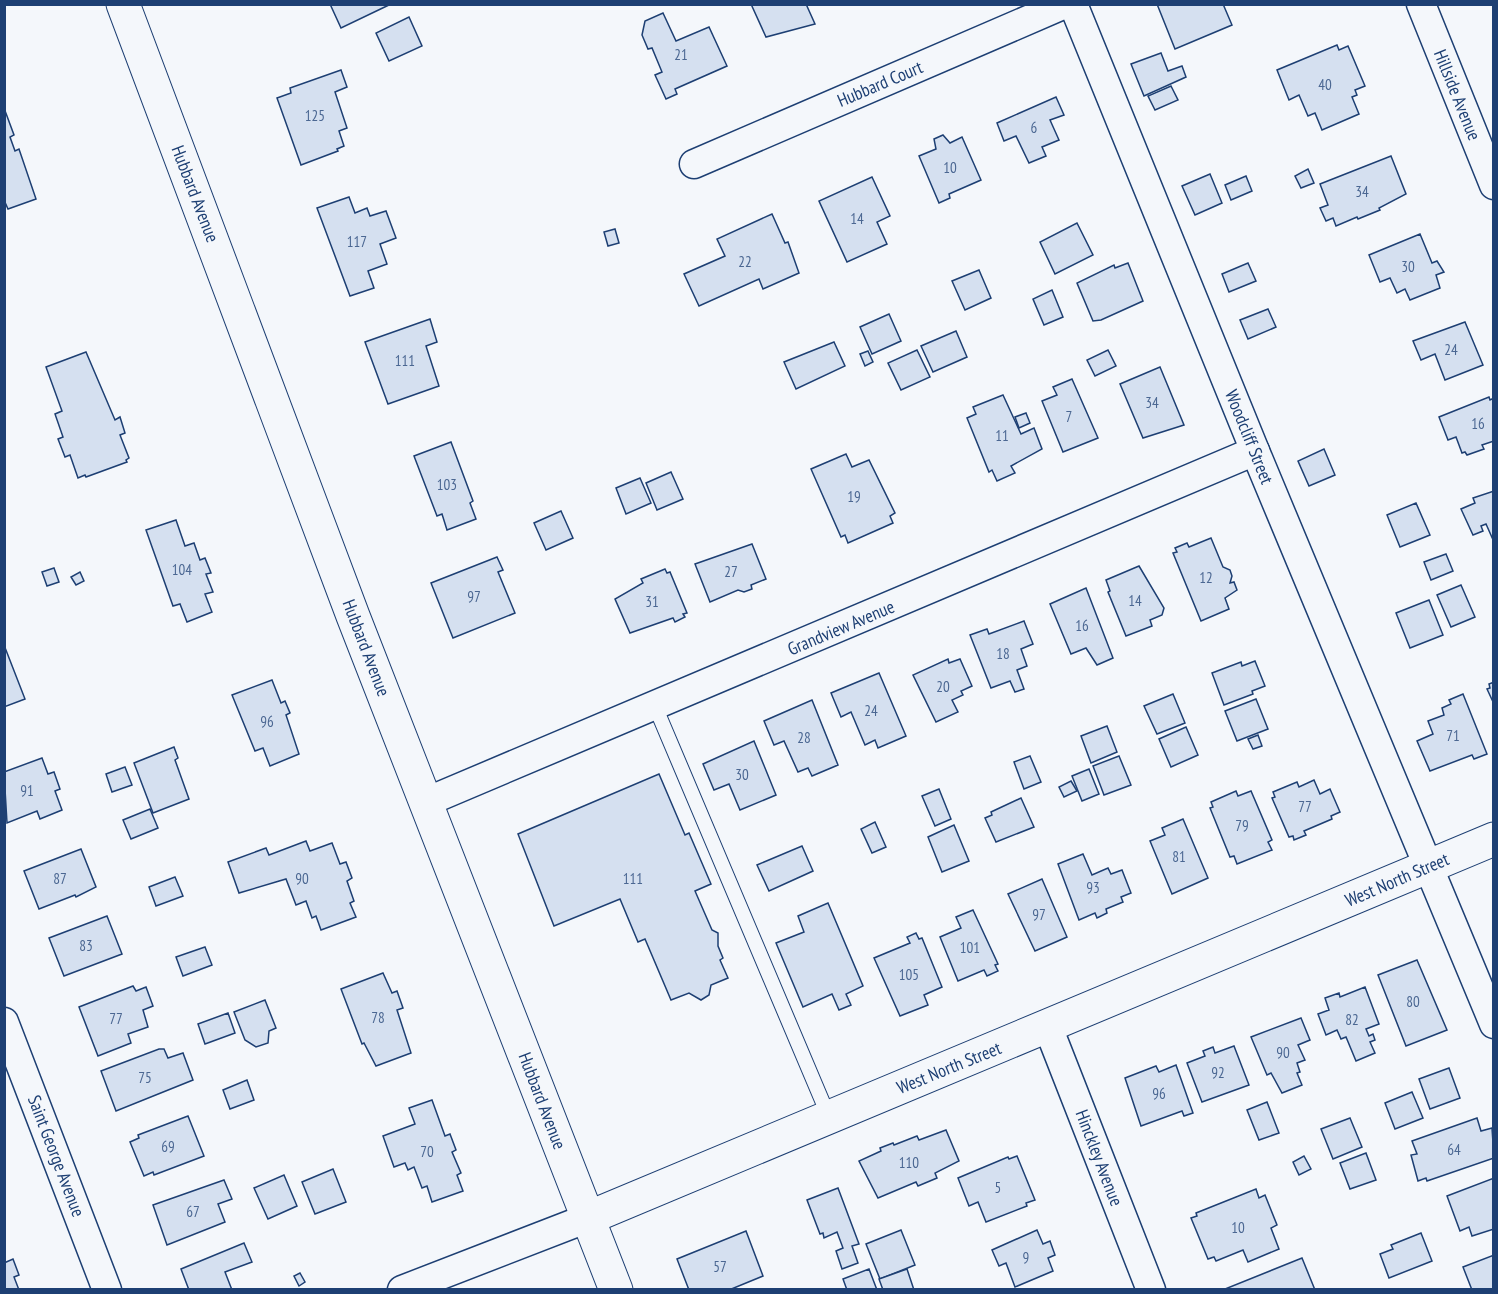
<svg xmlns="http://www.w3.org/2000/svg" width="1498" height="1294" viewBox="0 0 1498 1294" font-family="'PT Sans Narrow',sans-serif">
  <rect width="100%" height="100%" fill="#f4f7fb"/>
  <g fill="#d5e0f0" stroke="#1d3f73" stroke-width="1.5">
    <polygon points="330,4 391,4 341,28"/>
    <polygon points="751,4 806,4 815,24 766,37"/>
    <polygon points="1157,4 1223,4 1232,25 1175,49"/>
    <polygon points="663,13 676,41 709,27 727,66 675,89 677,94 666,99 655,75 662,72 652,48 648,49 642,35 645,21"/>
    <polygon points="409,17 422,46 389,61 376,33"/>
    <polygon points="1337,45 1339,50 1348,46 1365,86 1355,90 1357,95 1352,97 1359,114 1322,130 1315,113 1308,116 1299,95 1289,100 1277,70"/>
    <polygon points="1161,53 1168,71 1182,66 1186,77 1144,96 1131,64"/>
    <polygon points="341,70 347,87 335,92 347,128 339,131 344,146 337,149 338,151 301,165 277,98 291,93 290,88"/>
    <polygon points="1171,86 1178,100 1155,110 1148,96"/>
    <polygon points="1056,97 1064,115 1050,120 1059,140 1042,147 1046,156 1029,163 1016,136 1004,141 997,123"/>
    <polygon points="4,108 14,135 10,137 15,151 19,149 36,199 8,209 4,200"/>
    <polygon points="943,135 950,143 962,137 981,180 949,194 950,198 939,203 919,156 936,149 934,139"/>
    <polygon points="1391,156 1406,194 1379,208 1380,210 1358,219 1357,217 1336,226 1333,218 1326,221 1320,208 1328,205 1320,184"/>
    <polygon points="1308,169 1314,183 1301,188 1295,176"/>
    <polygon points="1210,174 1222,203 1195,215 1182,186"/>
    <polygon points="1246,176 1252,191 1231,200 1225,185"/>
    <polygon points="872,177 890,216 877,222 887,244 847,262 819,201"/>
    <polygon points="349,197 355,213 367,208 370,216 386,211 396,238 380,244 387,264 368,271 374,288 350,296 317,208"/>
    <polygon points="772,214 785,243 788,242 799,273 763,289 759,279 699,306 684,274 725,256 717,239"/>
    <polygon points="1077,223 1093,255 1055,274 1040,242"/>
    <polygon points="615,229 619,243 608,246 604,232"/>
    <polygon points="1420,234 1432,263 1437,261 1444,272 1436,275 1440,288 1410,300 1405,289 1397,293 1390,278 1380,282 1369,255"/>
    <polygon points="1128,263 1143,301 1101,320 1093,321 1077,283 1114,265 1115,268"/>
    <polygon points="1248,263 1256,281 1229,292 1222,274"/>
    <polygon points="979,270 991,298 965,310 952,281"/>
    <polygon points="1052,290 1063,317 1044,325 1033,299"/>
    <polygon points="1268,309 1276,327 1248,339 1240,320"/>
    <polygon points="889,314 901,341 872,354 860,327"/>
    <polygon points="430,319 437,342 426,346 439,386 388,404 365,342"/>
    <polygon points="1465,322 1483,365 1445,380 1435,354 1421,360 1413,341"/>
    <polygon points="956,331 967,357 933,372 921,346"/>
    <polygon points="834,342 845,366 796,389 784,362"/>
    <polygon points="917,350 930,377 901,390 888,363"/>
    <polygon points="1108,350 1116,366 1095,376 1087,360"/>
    <polygon points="868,351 873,362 865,366 860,354"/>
    <polygon points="86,352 115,420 120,417 125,433 120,435 129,458 126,460 127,462 86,477 85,475 78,478 70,455 65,457 58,439 63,437 55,414 62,411 46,367"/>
    <polygon points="1160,367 1184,425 1143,438 1120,384"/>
    <polygon points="1072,379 1098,438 1063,452 1042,401 1057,395 1053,387"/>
    <polygon points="1003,395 1021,434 1034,428 1042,449 1011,466 1015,473 997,481 992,470 989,472 967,418 976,414 973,407"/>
    <polygon points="1489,397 1490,400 1494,398 1494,441 1482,445 1484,449 1467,455 1465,452 1462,453 1456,437 1448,440 1439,417"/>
    <polygon points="1026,413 1030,423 1019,428 1015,417"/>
    <polygon points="451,442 473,501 470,503 476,519 447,530 442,514 437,516 414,456"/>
    <polygon points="1324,449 1335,475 1309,486 1298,461"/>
    <polygon points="846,454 852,467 869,460 895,513 890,516 893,523 848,543 845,535 841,537 811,469"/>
    <polygon points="671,472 683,499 657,510 646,483"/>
    <polygon points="640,478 651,503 626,514 616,488"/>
    <polygon points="1494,491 1494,542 1486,524 1481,526 1483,531 1473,535 1461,509 1475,503 1473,498"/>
    <polygon points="1416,503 1430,535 1400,547 1387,515"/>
    <polygon points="561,511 573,538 546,550 534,523"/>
    <polygon points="176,520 185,546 194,543 200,560 205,558 211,573 206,574 213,592 205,594 212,612 187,622 180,604 173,606 146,530"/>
    <polygon points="1211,538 1223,567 1230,570 1232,576 1230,583 1234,582 1237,590 1225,598 1229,609 1201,621 1173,553 1177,552 1175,548 1187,543 1189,547"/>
    <polygon points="752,544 766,579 751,585 752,589 744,592 738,590 710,602 695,564"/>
    <polygon points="1446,554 1453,571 1431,580 1424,562"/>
    <polygon points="497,557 503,570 498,572 515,613 453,638 431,583"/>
    <polygon points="1139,566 1164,608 1162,615 1150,620 1152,626 1126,636 1108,592 1110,591 1106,580"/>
    <polygon points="54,568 59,582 47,586 42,572"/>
    <polygon points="665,569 667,573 670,572 687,613 683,614 685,617 675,622 673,618 630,633 615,599 643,583 641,579"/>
    <polygon points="80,572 84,581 76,585 71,577"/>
    <polygon points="1461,585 1475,617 1451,627 1437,595"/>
    <polygon points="1086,588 1113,658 1097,665 1086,648 1071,654 1050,604"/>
    <polygon points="1429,600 1443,635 1410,648 1396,613"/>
    <polygon points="1024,621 1033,644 1021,649 1027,666 1017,670 1024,689 1015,692 1010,681 991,688 970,635 987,629 989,634"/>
    <polygon points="4,645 25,699 4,707"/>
    <polygon points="948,659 949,663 960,659 972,686 961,691 963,695 952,700 958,712 936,722 913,675"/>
    <polygon points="1255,661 1265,686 1252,691 1253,694 1224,705 1212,673 1241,662 1242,666"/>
    <polygon points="879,673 906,736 878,748 875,740 865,745 851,712 841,717 831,693"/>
    <polygon points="272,680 281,703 285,701 290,713 286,715 299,754 270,766 263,748 255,751 232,695"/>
    <polygon points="1494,682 1494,704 1487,689 1490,688 1489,684"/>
    <polygon points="1173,694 1185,723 1157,734 1144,706"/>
    <polygon points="1463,694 1487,754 1474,759 1472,755 1430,771 1417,741 1433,734 1428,721 1444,715 1442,708 1451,704 1449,700"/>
    <polygon points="1256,699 1268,729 1237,741 1225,711"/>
    <polygon points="812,700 838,765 812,776 808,768 798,772 784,741 774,745 764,721"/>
    <polygon points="1107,726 1117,752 1091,763 1081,736"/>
    <polygon points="1186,727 1198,755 1171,767 1159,739"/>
    <polygon points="1258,735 1262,746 1253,749 1248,739"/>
    <polygon points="754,741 776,795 740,810 729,784 714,790 703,764"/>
    <polygon points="174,747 178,758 175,760 189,799 153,813 134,763"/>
    <polygon points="1030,756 1041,782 1024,789 1014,762"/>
    <polygon points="1119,756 1131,785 1104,795 1093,766"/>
    <polygon points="42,758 48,774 54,772 60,789 55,791 62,810 40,819 37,811 7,823 4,772"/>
    <polygon points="125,767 132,785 112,792 106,774"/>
    <polygon points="1089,769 1099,794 1082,801 1072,776"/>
    <polygon points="659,774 685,835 689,833 711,884 695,891 712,930 718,933 718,946 723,958 720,960 728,978 711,985 709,995 701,1000 689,993 671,1000 645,939 638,942 620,899 554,926 518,834"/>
    <polygon points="1314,780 1320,794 1330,789 1340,812 1331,816 1332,819 1304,831 1306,835 1294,840 1293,836 1289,837 1272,798 1275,797 1273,792 1297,782 1299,787"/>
    <polygon points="1071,781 1077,791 1064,797 1059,787"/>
    <polygon points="939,789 951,819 935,826 922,796"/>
    <polygon points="1236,791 1238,796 1251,791 1272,840 1268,842 1272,850 1237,864 1234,856 1230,857 1210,808 1213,807 1211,802"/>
    <polygon points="1021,798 1034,827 996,842 985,818 992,815 991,812"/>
    <polygon points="150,809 158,828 131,839 123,820"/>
    <polygon points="1183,819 1208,878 1172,894 1150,841 1165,835 1162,828"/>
    <polygon points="875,822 886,847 872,853 861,829"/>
    <polygon points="954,825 969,861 942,872 928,837"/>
    <polygon points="306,841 310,851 332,843 340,864 346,862 352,878 347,881 354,901 350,903 356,917 321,930 316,916 312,918 306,901 296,905 286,879 239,893 228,862 266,848 269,855"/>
    <polygon points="802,846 813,871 769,891 757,865"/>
    <polygon points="81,849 96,887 76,897 75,895 39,909 24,871"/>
    <polygon points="1083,854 1092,875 1108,868 1111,874 1122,870 1131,893 1121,897 1123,902 1106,909 1107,913 1097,918 1095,913 1079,920 1058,864"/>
    <polygon points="175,877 183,896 156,906 149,887"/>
    <polygon points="1042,879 1067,937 1035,951 1008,894"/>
    <polygon points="828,903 863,986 846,994 851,1005 839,1010 832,994 803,1007 776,943 804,932 798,916"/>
    <polygon points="973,910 998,964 995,965 998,971 987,976 984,970 958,981 940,937 961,928 956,917"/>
    <polygon points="107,916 122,954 64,976 49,938"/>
    <polygon points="916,933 919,939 922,938 942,987 924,995 928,1005 900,1016 874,958 910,943 907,937"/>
    <polygon points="205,947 212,965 183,976 176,957"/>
    <polygon points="1417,960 1447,1030 1406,1046 1378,975"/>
    <polygon points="383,973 392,993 397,991 403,1008 397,1010 411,1053 376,1066 364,1043 362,1044 341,989"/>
    <polygon points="133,986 136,991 146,987 153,1006 143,1010 148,1027 128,1034 131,1043 98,1056 79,1007"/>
    <polygon points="1365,987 1379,1024 1366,1029 1369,1036 1373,1034 1375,1040 1370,1042 1375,1053 1356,1061 1346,1037 1341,1039 1337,1030 1326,1035 1318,1014 1329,1010 1325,998 1339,993 1340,997"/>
    <polygon points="265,1000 276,1028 269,1031 268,1043 256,1047 245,1040 234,1012"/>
    <polygon points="228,1013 235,1033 205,1044 198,1024"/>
    <polygon points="1301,1018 1310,1040 1298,1045 1305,1060 1297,1063 1300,1072 1297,1073 1302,1085 1282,1093 1271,1073 1267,1075 1251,1037"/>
    <polygon points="1234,1046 1249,1085 1202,1102 1187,1063 1205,1056 1203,1051 1213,1047 1215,1053"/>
    <polygon points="159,1049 164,1049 168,1058 183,1053 193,1080 116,1111 101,1071"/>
    <polygon points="1176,1065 1193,1113 1184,1116 1182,1111 1141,1126 1125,1078 1156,1066 1159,1072"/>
    <polygon points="1449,1068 1460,1098 1430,1109 1419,1079"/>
    <polygon points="247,1080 254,1100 230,1109 223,1090"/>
    <polygon points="1412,1092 1423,1118 1395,1129 1385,1103"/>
    <polygon points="432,1100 445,1136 450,1134 456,1150 452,1152 461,1173 457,1175 463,1191 432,1202 427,1186 422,1188 414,1167 408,1170 405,1163 394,1167 383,1136 415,1124 409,1108"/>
    <polygon points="1267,1102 1279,1133 1259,1140 1247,1110"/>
    <polygon points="188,1116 204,1156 154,1175 153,1172 144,1176 130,1142 139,1138 138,1135"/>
    <polygon points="1350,1118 1362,1147 1333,1159 1321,1129"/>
    <polygon points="1477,1118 1481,1131 1492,1128 1494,1158 1427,1181 1426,1178 1418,1181 1411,1155 1417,1154 1412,1141"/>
    <polygon points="946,1130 959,1161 935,1173 937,1178 918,1186 916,1182 878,1198 859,1161 881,1151 880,1148 893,1143 894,1145 917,1136 919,1140"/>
    <polygon points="1366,1153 1376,1180 1350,1189 1340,1163"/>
    <polygon points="1017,1156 1035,1200 1026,1203 1027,1206 986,1222 978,1202 969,1206 958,1178 1008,1157 1009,1159"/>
    <polygon points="1304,1156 1311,1169 1299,1175 1293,1162"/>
    <polygon points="333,1169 346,1202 315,1214 302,1182"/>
    <polygon points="284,1175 297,1206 268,1219 254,1188"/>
    <polygon points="1494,1178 1494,1229 1472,1236 1469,1227 1460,1231 1447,1196"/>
    <polygon points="224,1180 232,1199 218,1204 225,1222 167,1245 153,1205"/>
    <polygon points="838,1188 859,1244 852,1246 858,1263 842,1269 836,1251 843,1248 837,1232 824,1238 823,1233 820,1234 807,1200"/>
    <polygon points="1256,1189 1259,1198 1265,1195 1277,1225 1271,1228 1279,1249 1248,1262 1243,1250 1216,1261 1214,1257 1208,1259 1191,1218 1197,1216 1196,1213"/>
    <polygon points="901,1230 915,1265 880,1279 866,1244"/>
    <polygon points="1037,1230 1043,1244 1050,1241 1055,1255 1048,1258 1053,1271 1015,1287 1006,1263 999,1266 992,1250"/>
    <polygon points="746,1231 763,1276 729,1290 689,1290 677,1259"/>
    <polygon points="1421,1233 1432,1261 1389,1278 1380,1254 1393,1249 1391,1245"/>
    <polygon points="244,1243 252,1262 225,1272 232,1290 189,1290 181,1269"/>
    <polygon points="1494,1255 1494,1290 1472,1290 1463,1267"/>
    <polygon points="1302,1258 1315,1290 1226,1290 1225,1289"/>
    <polygon points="13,1259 19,1275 14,1277 19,1290 4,1290 4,1263"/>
    <polygon points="869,1269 877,1290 847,1290 843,1279"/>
    <polygon points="907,1269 914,1290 883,1290 879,1279"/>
    <polygon points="300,1273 305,1282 299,1286 294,1276"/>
  </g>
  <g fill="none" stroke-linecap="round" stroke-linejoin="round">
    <g stroke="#1d3f73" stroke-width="16">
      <polyline id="lane" points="655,706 829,1117"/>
    </g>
    <g stroke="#1d3f73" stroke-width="31">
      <g id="street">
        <polyline points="1073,4 1255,451 1494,1024"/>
        <polyline points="1421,4 1494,185"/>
        <polyline points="694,164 1065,4"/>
        <polyline points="426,802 1255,451"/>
        <polyline points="4,1022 107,1290"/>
        <polyline points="1048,1027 1151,1290"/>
        <polyline points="402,1290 588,1218"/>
      </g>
    </g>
    <g stroke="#1d3f73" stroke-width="35">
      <g id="secondary">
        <polyline points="123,4 353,616 616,1290"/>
        <polyline points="588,1218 1494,839"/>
      </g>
    </g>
    <use href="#lane" stroke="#f4f7fb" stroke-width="14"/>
    <use href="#street" stroke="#f4f7fb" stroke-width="28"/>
    <use href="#secondary" stroke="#f4f7fb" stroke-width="33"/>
  </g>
  <g text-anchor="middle" stroke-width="4.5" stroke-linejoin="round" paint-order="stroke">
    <g font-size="15" fill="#4b6792">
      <text x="681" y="60">21</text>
      <text x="1325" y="90">40</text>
      <text x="315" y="121">125</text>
      <text x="1034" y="133">6</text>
      <text x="950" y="173">10</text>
      <text x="1362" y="197">34</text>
      <text x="857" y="224">14</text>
      <text x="357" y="247">117</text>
      <text x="745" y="267">22</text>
      <text x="1408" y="272">30</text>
      <text x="1451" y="355">24</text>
      <text x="405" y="366">111</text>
      <text x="1152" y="408">34</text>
      <text x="1069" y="422">7</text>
      <text x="1478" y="429">16</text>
      <text x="1002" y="441">11</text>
      <text x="447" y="490">103</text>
      <text x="854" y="502">19</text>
      <text x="182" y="575">104</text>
      <text x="731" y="577">27</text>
      <text x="1206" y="583">12</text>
      <text x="474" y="602">97</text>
      <text x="1135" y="606">14</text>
      <text x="652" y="607">31</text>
      <text x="1082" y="631">16</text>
      <text x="1003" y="659">18</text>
      <text x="943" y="692">20</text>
      <text x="871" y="716">24</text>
      <text x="267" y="727">96</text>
      <text x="1453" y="741">71</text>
      <text x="804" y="743">28</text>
      <text x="742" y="780">30</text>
      <text x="27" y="796">91</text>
      <text x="1305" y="812">77</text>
      <text x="1242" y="831">79</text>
      <text x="1179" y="862">81</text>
      <text x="60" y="884">87</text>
      <text x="302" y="884">90</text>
      <text x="633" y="884">111</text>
      <text x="1093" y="893">93</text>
      <text x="1039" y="920">97</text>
      <text x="86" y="951">83</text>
      <text x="970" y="953">101</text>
      <text x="909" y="980">105</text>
      <text x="1413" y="1007">80</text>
      <text x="378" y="1023">78</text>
      <text x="116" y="1024">77</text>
      <text x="1352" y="1025">82</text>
      <text x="1283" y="1058">90</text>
      <text x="1218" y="1078">92</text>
      <text x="145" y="1083">75</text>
      <text x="1159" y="1099">96</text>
      <text x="168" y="1152">69</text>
      <text x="1454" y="1155">64</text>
      <text x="427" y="1157">70</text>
      <text x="909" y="1168">110</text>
      <text x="998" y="1193">5</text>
      <text x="193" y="1217">67</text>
      <text x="1238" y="1233">10</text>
      <text x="1026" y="1263">9</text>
      <text x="720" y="1272">57</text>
    </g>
    <g font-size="18" fill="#1d3f73" stroke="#f4f7fb">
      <text transform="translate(880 84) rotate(-23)" y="6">Hubbard Court</text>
      <text transform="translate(1457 95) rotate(68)" y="6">Hillside Avenue</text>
      <text transform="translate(195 194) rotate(69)" y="6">Hubbard Avenue</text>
      <text transform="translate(1249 437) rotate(68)" y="6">Woodcliff Street</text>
      <text transform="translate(841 628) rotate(-23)" y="6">Grandview Avenue</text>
      <text transform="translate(366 648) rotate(69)" y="6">Hubbard Avenue</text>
      <text transform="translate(1397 880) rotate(-23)" y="6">West North Street</text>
      <text transform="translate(949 1068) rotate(-22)" y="6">West North Street</text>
      <text transform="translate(542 1101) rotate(69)" y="6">Hubbard Avenue</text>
      <text transform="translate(56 1156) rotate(69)" y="6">Saint George Avenue</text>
      <text transform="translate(1099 1158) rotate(69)" y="6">Hinckley Avenue</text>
    </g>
  </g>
  <rect width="1498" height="1294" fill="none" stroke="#1d3f73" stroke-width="12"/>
</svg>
